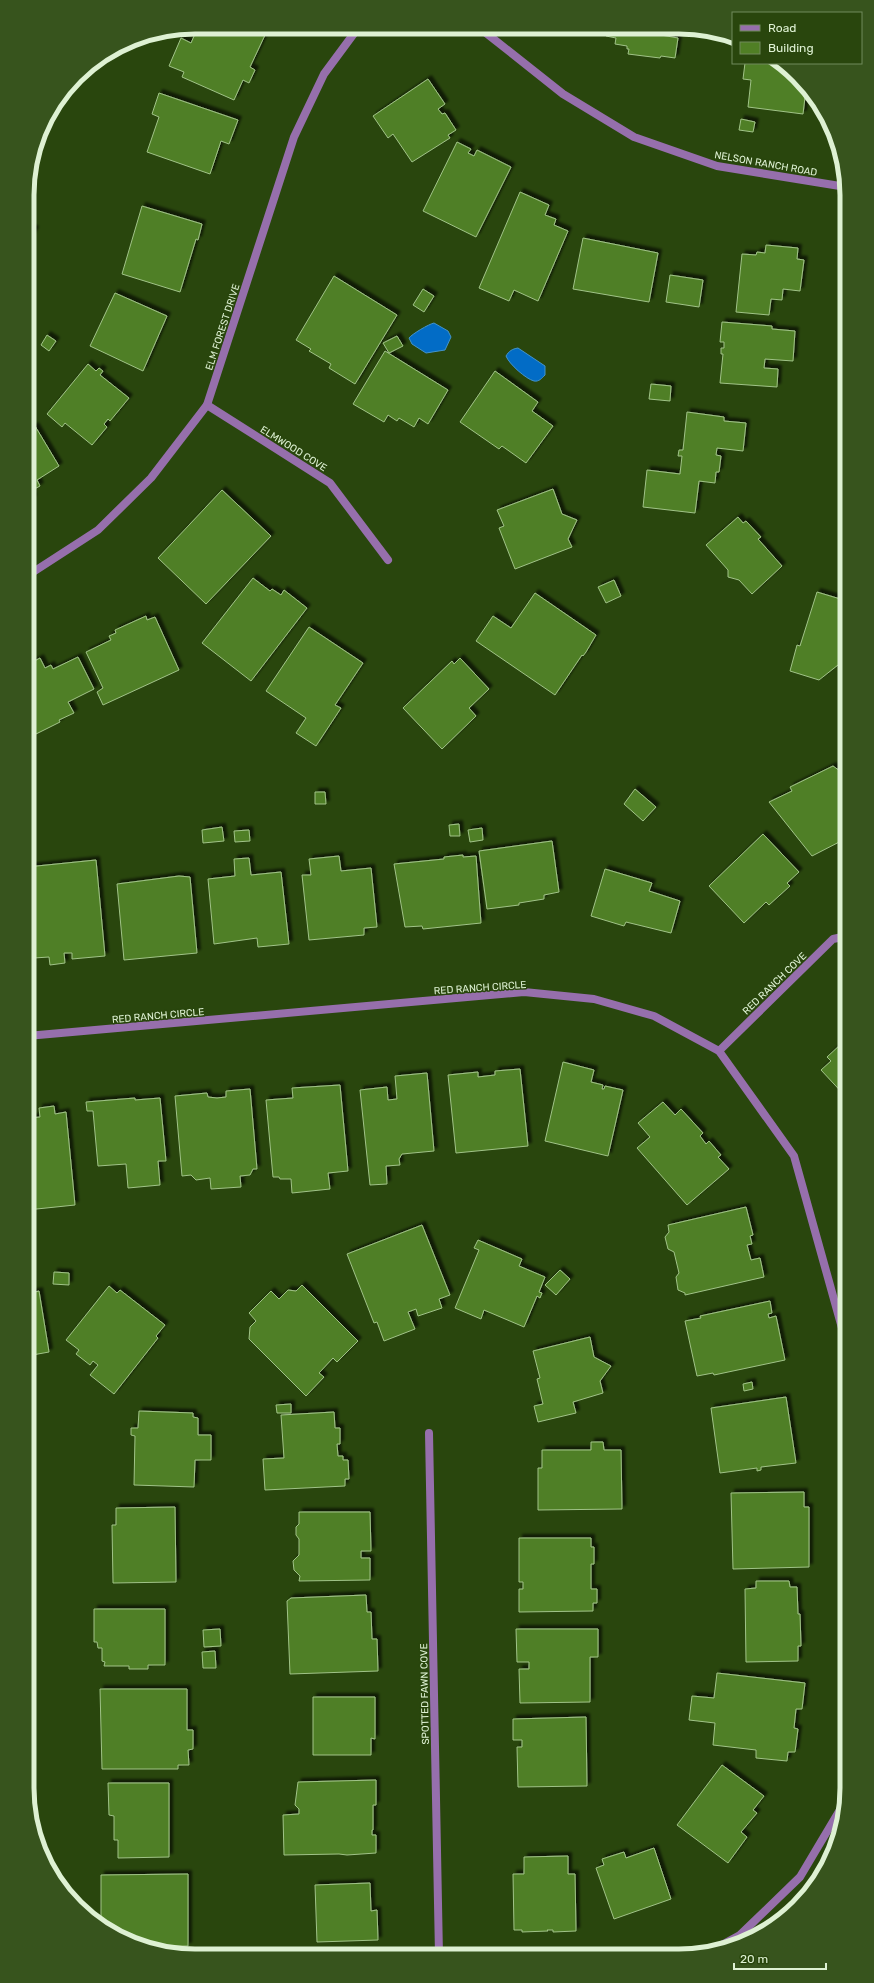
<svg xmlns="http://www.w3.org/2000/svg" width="874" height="1983" viewBox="0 0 874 1983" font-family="Rubik,sans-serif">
  <defs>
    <filter id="shadow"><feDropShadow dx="3.5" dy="-3.5" stdDeviation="1" flood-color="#0009"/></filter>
  </defs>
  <rect width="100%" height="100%" fill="#29460d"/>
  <g fill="#026cc6" stroke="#4494ca">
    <path d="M434 323 448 331 451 337 445 350 426 353 412 344 409 338C412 334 429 324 434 323Z"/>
    <path d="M518 348 545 366V375C542 378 539 382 534 381 526 379 509 364 506 356 509 351 512 349 518 348Z"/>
  </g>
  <g fill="#507f25" stroke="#a0c388" filter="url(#shadow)">
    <polygon points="198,27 253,27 266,33 250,67 255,70 249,83 243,80 234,100 182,77 184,72 169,66 181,38 191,43"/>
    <polygon points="605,30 662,30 661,35 678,38 675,58 661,56 660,58 628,54 629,49 627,49 627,46 615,44 616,38 606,36"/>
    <polygon points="745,63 781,63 790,69 806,89 803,114 748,107 751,80 743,79"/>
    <polygon points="428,79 445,104 438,109 442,114 445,113 456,130 448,135 450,138 412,162 393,134 388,138 373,116"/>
    <polygon points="159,93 238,120 229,144 221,141 210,174 147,152 159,117 152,114"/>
    <polygon points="741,119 755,122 753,132 739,130"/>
    <polygon points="457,142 471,149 468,153 474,156 477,150 511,167 476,237 423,211"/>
    <polygon points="520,192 549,205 545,215 556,219 554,225 568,231 538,301 514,290 509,301 479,288"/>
    <polygon points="142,206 202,224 198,240 196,239 180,292 122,274"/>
    <polygon points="27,226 35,230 27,243"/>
    <polygon points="583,238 658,253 649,302 573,289"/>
    <polygon points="766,245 798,248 797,259 804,260 800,291 783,289 782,300 771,299 769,315 736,312 742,254 756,255 757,252 765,253"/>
    <polygon points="670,275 703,280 699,307 666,302"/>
    <polygon points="334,276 397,315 355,384 329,368 331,364 309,351 311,349 296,340"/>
    <polygon points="423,289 434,296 424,312 413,305"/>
    <polygon points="115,293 167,316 143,371 90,346"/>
    <polygon points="722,322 772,326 772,329 795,331 793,361 765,359 764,368 778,369 777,387 720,383 723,354 721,354 721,348 724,348 724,342 720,342"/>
    <polygon points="47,335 56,341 49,351 41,345"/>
    <polygon points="397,336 403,346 389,353 383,343"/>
    <polygon points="385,351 448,390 428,424 419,418 414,427 399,418 397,421 388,415 384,422 353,404"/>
    <polygon points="88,364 96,371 99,368 103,371 100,375 129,398 110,421 108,419 104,424 107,427 92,445 65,423 62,427 47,414"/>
    <polygon points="495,371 538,402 532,411 553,426 526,463 502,446 499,449 460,422"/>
    <polygon points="651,384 671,386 670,401 649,399"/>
    <polygon points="687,412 724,417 724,421 746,423 743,451 717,448 716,455 721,456 719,472 716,472 715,483 699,481 695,513 643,507 647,470 680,474 682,456 678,456 679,450 683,450"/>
    <polygon points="35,426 59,466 37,480 40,486 29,492 33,498 27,501 27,431"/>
    <polygon points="553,489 562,514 577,520 568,539 572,547 515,569 499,528 504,526 497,510"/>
    <polygon points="222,490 271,536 206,604 158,558"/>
    <polygon points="738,517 743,523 746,521 761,537 758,539 782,566 752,594 739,580 728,577 728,570 706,545"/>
    <polygon points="253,578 270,591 272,589 281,595 284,590 307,608 251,681 202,643"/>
    <polygon points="614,580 621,596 606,603 598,587"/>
    <polygon points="817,592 847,601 847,668 838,665 819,680 790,671 797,645 800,646"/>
    <polygon points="535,593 596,635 586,652 583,656 582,655 555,695 476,641 493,616 511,628"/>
    <polygon points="146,616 147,620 155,617 179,670 103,705 97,692 103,688 86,652 111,640 109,636 116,633 115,630"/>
    <polygon points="309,627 363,663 335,705 341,708 316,746 296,733 306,718 266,691"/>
    <polygon points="78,657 94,689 68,702 74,713 59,720 60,722 32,736 27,727 27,665 40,658 45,668 51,665 53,669"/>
    <polygon points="460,658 489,689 469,708 476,716 442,749 403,708 452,661 454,664"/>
    <polygon points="833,766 847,776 847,838 812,856 769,802 792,791 790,787"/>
    <polygon points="635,789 656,807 643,821 624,804"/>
    <polygon points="315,792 325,792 326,804 315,804"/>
    <polygon points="459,824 460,836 450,836 449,825"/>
    <polygon points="222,827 224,841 203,843 202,830"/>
    <polygon points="482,828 483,840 470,842 468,830"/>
    <polygon points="249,830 250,841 235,842 234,831"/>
    <polygon points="763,834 799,872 787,883 790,886 769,905 766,902 744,923 709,886"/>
    <polygon points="552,841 559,892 544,895 544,899 519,903 519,905 487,909 479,851"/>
    <polygon points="463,855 463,857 476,856 481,923 423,929 422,926 405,927 394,864 444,859 444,857"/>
    <polygon points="339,856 341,871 371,868 377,927 364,928 364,935 309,940 302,875 311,875 309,859"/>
    <polygon points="249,858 251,875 281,872 289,944 258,947 257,938 214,944 208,879 235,876 234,859"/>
    <polygon points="96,860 105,956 72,959 72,953 64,953 65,963 50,965 49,957 34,958 27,867"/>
    <polygon points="605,869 652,883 649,891 680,901 671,933 626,922 624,926 591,916"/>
    <polygon points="179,876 190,877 197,953 124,960 117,884"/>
    <polygon points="840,1045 843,1049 847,1046 847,1098 821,1070 831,1061 827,1057"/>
    <polygon points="563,1062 594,1070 591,1082 603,1085 602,1089 604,1089 605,1086 623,1090 608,1156 545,1141"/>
    <polygon points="520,1069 528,1146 456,1153 448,1075 478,1072 478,1077 495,1075 495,1071"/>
    <polygon points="427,1073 434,1151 402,1154 399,1159 400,1165 386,1166 387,1184 370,1185 360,1090 387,1087 388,1100 397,1099 395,1076"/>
    <polygon points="340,1085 348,1171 328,1173 330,1189 292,1193 291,1179 280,1179 279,1177 273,1177 266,1100 293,1098 292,1088"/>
    <polygon points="250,1089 257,1169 253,1169 250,1175 240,1176 241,1187 211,1189 210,1178 196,1180 191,1175 182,1176 175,1096 207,1093 208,1097 217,1098 226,1097 226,1091"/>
    <polygon points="135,1098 135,1100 160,1098 166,1161 158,1161 160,1185 128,1188 126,1164 98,1166 93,1111 87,1111 86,1102"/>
    <polygon points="663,1102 675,1115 681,1109 703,1133 700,1136 706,1144 709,1141 721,1155 718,1157 729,1169 687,1205 637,1148 650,1137 638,1123"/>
    <polygon points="54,1106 55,1114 66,1112 75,1205 27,1210 27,1113 30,1112 30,1118 40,1117 39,1108"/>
    <polygon points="746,1207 753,1235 750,1236 752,1244 747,1245 751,1260 760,1258 764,1277 685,1295 685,1293 678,1290 676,1277 679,1273 674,1252 668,1249 665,1237 669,1232 668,1225"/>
    <polygon points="422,1225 450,1295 439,1299 442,1308 418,1316 416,1309 408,1312 415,1329 384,1341 377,1322 374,1323 347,1254"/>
    <polygon points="478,1240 522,1259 519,1266 545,1277 539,1292 542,1293 540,1298 537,1296 524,1327 484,1310 481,1319 455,1308 479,1250 474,1248"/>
    <polygon points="560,1270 570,1279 556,1295 545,1285"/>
    <polygon points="54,1272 69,1273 69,1285 53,1284"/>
    <polygon points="302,1285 358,1341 337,1362 333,1358 319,1373 324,1377 306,1396 249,1339 250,1327 256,1321 249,1313 271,1291 279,1299 288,1290 296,1291"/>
    <polygon points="109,1286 117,1293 120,1290 165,1325 156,1336 158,1338 114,1394 90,1375 98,1365 93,1361 90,1365 76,1354 79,1350 66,1340"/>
    <polygon points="39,1291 49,1352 27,1356 27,1294"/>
    <polygon points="770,1301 772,1313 768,1314 769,1318 776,1316 785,1360 714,1375 713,1373 697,1376 685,1321 701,1318 700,1316"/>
    <polygon points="590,1337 594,1357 611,1366 600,1381 603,1393 573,1402 576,1413 538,1422 534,1406 543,1404 537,1379 540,1378 533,1351"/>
    <polygon points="752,1382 753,1389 744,1391 743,1384"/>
    <polygon points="786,1397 796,1463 761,1467 761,1470 757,1471 757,1468 720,1473 711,1408"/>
    <polygon points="291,1404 291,1413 277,1413 276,1405"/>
    <polygon points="139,1411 193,1413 193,1417 198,1418 198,1435 211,1435 211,1460 195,1460 194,1487 134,1485 135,1436 131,1435 131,1428 138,1428"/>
    <polygon points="334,1412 335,1428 340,1428 340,1444 337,1444 338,1456 343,1456 343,1460 348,1460 349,1479 345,1479 345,1486 265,1490 263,1459 284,1458 281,1415"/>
    <polygon points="591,1442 603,1442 604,1450 621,1450 622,1509 538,1510 538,1468 542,1468 542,1450 591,1450"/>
    <polygon points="804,1492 804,1507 809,1507 809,1567 733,1569 731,1493"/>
    <polygon points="175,1507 176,1582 113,1583 112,1525 116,1525 116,1508"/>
    <polygon points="299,1512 370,1512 371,1551 361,1551 361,1558 370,1558 370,1580 299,1581 300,1576 294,1570 293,1561 299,1555 299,1539 296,1535 296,1527 299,1524"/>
    <polygon points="519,1538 591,1538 591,1547 594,1547 594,1564 591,1564 591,1589 597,1589 597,1603 593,1603 593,1611 519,1612 519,1589 523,1589 523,1582 519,1582"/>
    <polygon points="756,1581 789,1581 790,1587 797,1587 798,1614 800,1614 801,1646 798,1646 798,1661 746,1662 745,1589 756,1588"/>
    <polygon points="366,1595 367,1612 371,1612 372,1639 377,1639 378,1671 290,1674 287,1601 291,1598"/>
    <polygon points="94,1609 165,1609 165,1665 148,1665 148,1669 129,1669 129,1666 104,1666 105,1662 102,1661 102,1648 98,1648 97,1642 94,1642"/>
    <polygon points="220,1629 221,1646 204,1647 203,1630"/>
    <polygon points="516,1629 598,1629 598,1657 590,1657 590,1702 520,1703 519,1669 529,1669 529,1662 517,1662"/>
    <polygon points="215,1651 216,1668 203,1668 202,1652"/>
    <polygon points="717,1673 805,1683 802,1709 796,1709 794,1728 798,1729 795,1752 788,1752 787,1761 756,1758 756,1750 713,1745 715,1723 689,1720 692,1696 714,1698"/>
    <polygon points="100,1689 187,1689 187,1730 193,1730 193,1749 188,1750 189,1765 178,1765 178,1769 102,1769"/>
    <polygon points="313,1697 375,1697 375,1739 371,1738 371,1755 313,1755"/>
    <polygon points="586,1717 587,1786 518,1787 517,1747 522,1747 522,1740 513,1740 513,1719"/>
    <polygon points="722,1765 764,1796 753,1810 757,1813 741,1832 747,1837 728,1863 677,1825"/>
    <polygon points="376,1780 376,1805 373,1805 373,1830 372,1830 372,1835 376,1835 376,1853 347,1855 339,1854 284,1855 283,1815 299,1814 299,1809 295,1805 298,1782"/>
    <polygon points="108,1783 169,1783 169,1857 118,1858 118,1840 114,1840 114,1816 109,1815"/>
    <polygon points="654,1848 671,1899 614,1919 596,1868 604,1865 602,1859 624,1852 626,1858"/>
    <polygon points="568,1856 568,1874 575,1874 576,1931 553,1932 553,1930 547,1930 548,1931 522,1932 522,1930 514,1930 513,1874 524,1874 524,1857"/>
    <polygon points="188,1874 188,1946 144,1946 121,1939 106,1929 106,1925 101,1924 101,1875"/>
    <polygon points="370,1883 371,1911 377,1910 378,1940 317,1942 315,1885"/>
  </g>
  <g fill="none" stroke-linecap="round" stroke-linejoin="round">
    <g stroke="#966fac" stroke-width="8">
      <polyline points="481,29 563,94 634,137 717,166 846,187"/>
      <polyline points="207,405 330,483 388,560"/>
      <polyline points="843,467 847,430"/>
      <polyline points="27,576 98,530 151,478 207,405 294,137 324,74 358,28"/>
      <polyline points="27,1036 524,992 594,999 654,1016 719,1051 794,1156 847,1346"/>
      <polyline points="719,1051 833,939 847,936"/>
      <polyline points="429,1433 439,1955"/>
      <polyline points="709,1952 740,1935 800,1877 844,1803 847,1795"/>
    </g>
  </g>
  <g text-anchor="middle" stroke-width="3" stroke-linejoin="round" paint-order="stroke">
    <g font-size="10" fill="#def1d3" stroke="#29460d">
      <text transform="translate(766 163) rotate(10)" y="4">NELSON RANCH ROAD</text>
      <text transform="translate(222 327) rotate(-72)" y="4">ELM FOREST DRIVE</text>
      <text transform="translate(294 448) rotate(32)" y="4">ELMWOOD COVE</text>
      <text transform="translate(774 983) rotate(-44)" y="4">RED RANCH COVE</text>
      <text transform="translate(480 987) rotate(-4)" y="4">RED RANCH CIRCLE</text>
      <text transform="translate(158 1015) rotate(-5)" y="4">RED RANCH CIRCLE</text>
      <text transform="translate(424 1694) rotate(-91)" y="4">SPOTTED FAWN COVE</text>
    </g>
  </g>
  <path d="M0 0H874V1983H0ZM195 34H679A161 161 0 0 1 840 195V1788A161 161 0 0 1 679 1949H195A161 161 0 0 1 34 1788V195A161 161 0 0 1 195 34Z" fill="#37541d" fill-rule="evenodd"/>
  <path fill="none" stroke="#def1d3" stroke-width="5" d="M195 34H679A161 161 0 0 1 840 195V1788A161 161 0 0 1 679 1949H195A161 161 0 0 1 34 1788V195A161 161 0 0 1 195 34Z"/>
  <rect x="732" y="12" width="130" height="52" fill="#29460d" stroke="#718a5c"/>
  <rect x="740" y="25" width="20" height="6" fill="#966fac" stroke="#718a5c"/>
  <text x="768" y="32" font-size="12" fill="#def1d3">Road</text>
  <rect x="740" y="42" width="20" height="12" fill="#507f25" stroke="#718a5c"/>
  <text x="768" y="52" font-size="12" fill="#def1d3">Building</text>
  <path d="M734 1963v6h92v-6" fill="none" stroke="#def1d3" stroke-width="2"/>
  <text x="740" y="1963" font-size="12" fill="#def1d3" stroke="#29460d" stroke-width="3" paint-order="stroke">20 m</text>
</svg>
